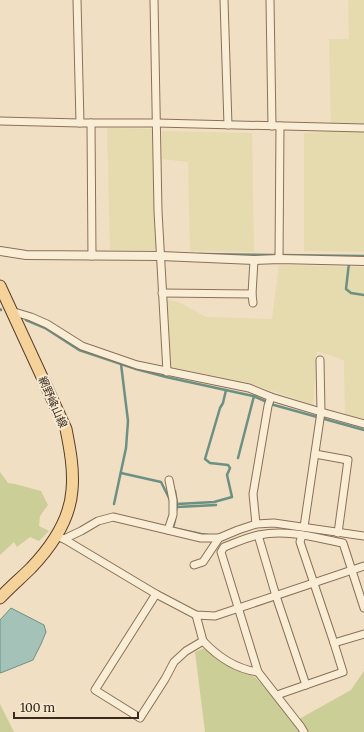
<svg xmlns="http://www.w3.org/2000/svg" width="364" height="732" viewBox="0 0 364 732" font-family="Merriweather,'Noto Sans JP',serif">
  <rect width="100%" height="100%" fill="#f0dfc2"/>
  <g fill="#e6daaf">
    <polygon points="348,0 364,0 364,252 304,251 304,133 331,132 329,39 349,39"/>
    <polygon points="107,128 152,129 157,250 110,250"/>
    <polygon points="162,131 252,133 254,252 190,251 188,162 162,159"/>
    <polygon points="279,265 364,267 364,419 345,415 344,360 317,351 313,405 246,382 171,367 167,299 181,303 206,317 272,319"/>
  </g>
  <g fill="#cbce96">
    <polygon points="0,472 8,483 15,484 41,491 48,505 40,516 39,526 49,531 39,541 30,537 17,547 14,542 0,555"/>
    <polygon points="205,648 218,660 234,669 255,677 275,699 292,723 351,690 364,671 364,732 205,732 195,652"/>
    <polygon points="0,704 14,732 0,732"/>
  </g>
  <polygon fill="#a5c2b8" stroke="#6b9185" points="11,608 44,625 46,632 41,644 33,660 3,672 0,673 0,620"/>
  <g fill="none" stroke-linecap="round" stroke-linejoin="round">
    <g stroke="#6b9185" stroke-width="2.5">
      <polyline points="199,254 364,256"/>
      <polyline points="349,263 346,289 351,293 364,295"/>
      <polyline points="0,309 1,310"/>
      <polyline points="26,320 45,328 79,350 136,369 166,377 253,396 274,405 364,430"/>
      <polyline points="238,458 254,396"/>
      <polyline points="121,473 161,482 170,500"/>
      <polyline points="175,491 177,504 176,511"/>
      <polyline points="114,504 126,448 128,421 121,364"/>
      <polyline points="177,504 214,502 232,497 227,475 230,468 228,465 210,463 205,459 220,408 223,403 226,390"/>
      <polyline points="177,507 216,505"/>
      <polyline points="175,520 173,528 201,534 208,535"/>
    </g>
    <g stroke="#8b7058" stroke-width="9">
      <g id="minor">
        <polyline points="77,0 80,123"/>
        <polyline points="154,0 158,211 167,372"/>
        <polyline points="224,0 228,125"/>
        <polyline points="270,0 272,126"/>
        <polyline points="0,121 80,123 157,123 364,128"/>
        <polyline points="91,123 92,256"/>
        <polyline points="279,259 280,126"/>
        <polyline points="162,293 252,294"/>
        <polyline points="253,303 252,294 254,260"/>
        <polyline points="11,311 31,317 47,324 82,346 137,365 249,388 271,397 321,412 364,424"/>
        <polyline points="315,454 348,460 338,533"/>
        <polyline points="256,524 253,494 268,406 271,397"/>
        <polyline points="304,527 321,412 320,360"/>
        <polyline points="168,530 173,515 173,500 169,480"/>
        <polyline points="258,535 276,596 306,685"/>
        <polyline points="56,536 64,539 156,594 196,615 215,616 364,566"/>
        <polyline points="64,539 81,531 98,521 113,517 201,538 219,538 238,530 256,524 274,523 364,536"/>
        <polyline points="194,565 203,562 219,538"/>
        <polyline points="156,594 95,690 140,718 165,679 174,662 186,651 203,641 196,615"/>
        <path d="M203 641C218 657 236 669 258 672"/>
        <polyline points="334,643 364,634"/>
        <polyline points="277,695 343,672 334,643 300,542 302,535"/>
        <path d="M304 732 301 727 258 672 221 552 224 547C235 543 247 537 259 535 287 529 316 538 343 543L364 608"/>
      </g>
    </g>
    <g stroke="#8b7058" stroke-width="10">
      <polyline id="tertiary" points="0,251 26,255 161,256 254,260 279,259 364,261"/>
    </g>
    <g stroke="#583e2d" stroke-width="13">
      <path id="primary" d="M0 286 66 429C70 449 74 470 72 490 70 520 51 547 31 568 21 578 10 587 0 598"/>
    </g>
    <use href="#minor" stroke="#faedd6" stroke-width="7"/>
    <use href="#tertiary" stroke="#faedd6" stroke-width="8"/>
    <use href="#primary" stroke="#f5d299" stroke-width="11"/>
  </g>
  <g text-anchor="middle" stroke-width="4" stroke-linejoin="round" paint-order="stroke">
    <g font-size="11" fill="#3a291d" stroke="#f7ead2">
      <text transform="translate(53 402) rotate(66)" y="4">網野峰山線</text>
    </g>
  </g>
  <path d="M14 712v6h124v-6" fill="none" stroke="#3a291d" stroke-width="2"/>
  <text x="20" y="712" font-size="12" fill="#3a291d" stroke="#f7ead2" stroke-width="3" paint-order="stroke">100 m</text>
</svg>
